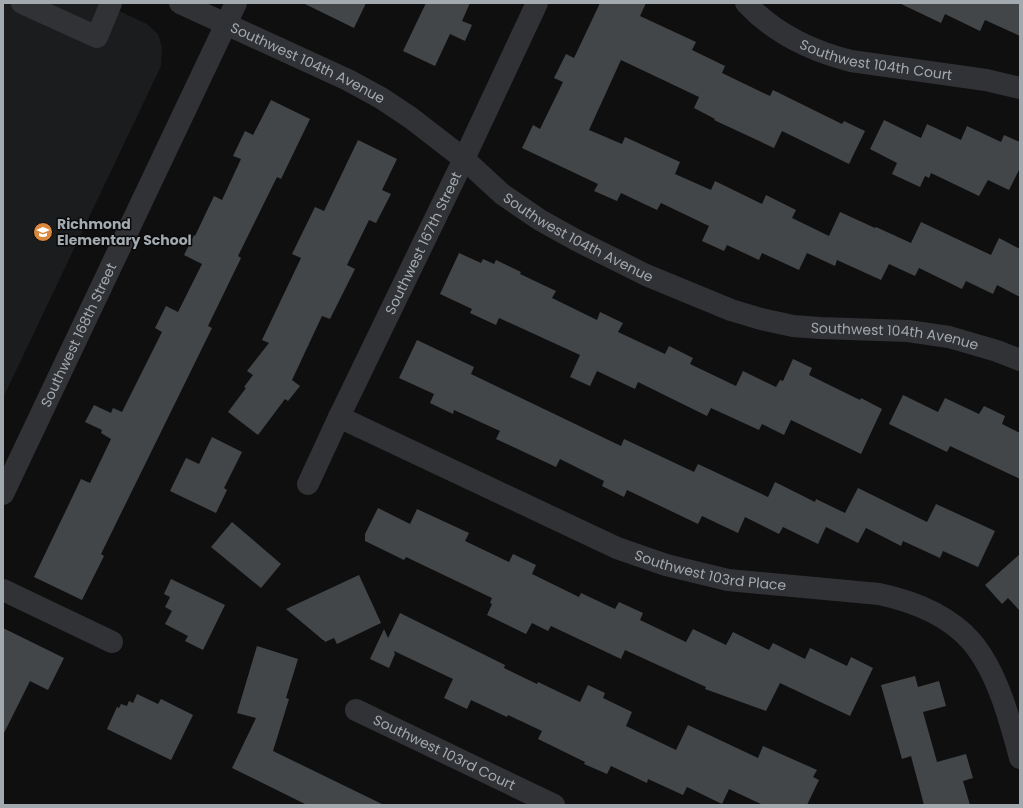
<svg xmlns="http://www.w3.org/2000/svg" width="1023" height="808" viewBox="0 0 1023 808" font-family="Poppins,sans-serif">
  <rect width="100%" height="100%" fill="#0f0f10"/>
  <polygon fill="#1b1c1d" points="3,3 102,3 147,24 158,34 162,47 161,66 3,398"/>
  <g fill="#434648">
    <polygon points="303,3 366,3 354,28"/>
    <polygon points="426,3 470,3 462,21 472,25 465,41 450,34 435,66 403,51"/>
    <polygon points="600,3 646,3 640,16 696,42 692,50 725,66 722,73 770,96 773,90 842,124 844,121 865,131 849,164 782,131 774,148 714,120 715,119 694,108 699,97 621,60 589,130 622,144 625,137 680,162 675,174 711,190 715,181 762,204 766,195 796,210 792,218 829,236 840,212 875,228 876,227 911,243 921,222 991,255 999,238 1020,249 1020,297 997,285 993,294 966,281 962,289 919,268 915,276 889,264 881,280 837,260 835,266 807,253 799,270 762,253 759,260 727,245 724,251 702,241 709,226 661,203 657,210 621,193 617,201 594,191 598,184 522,148 533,125 540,129 563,82 554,78 566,54 574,58"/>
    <polygon points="899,3 1020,3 1020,36 985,20 980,31 945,14 941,23"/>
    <polygon points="271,100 310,119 281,179 277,177 238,256 241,258 208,326 212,328 101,554 104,556 82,600 34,577 81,479 90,483 111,439 101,433 102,430 85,422 94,405 111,413 113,408 122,412 162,332 155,328 166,306 178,312 202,264 184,255 194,235 195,236 214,196 222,200 241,159 233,156 245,131 253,135"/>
    <polygon points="884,120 921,138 927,124 961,140 967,126 1001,142 1004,135 1020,142 1020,168 1009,190 988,180 979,196 931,173 929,178 925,176 920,187 892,174 897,163 870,149"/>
    <polygon points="358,140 397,159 382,190 391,194 376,223 369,220 347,265 355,269 330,319 322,316 292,380 300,386 288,401 285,399 258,435 228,412 246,388 244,387 253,375 247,371 269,343 262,340 301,258 292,254 315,207 324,211"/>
    <polygon points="459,253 481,263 483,259 494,264 496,260 521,272 520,274 556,291 552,298 597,320 600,312 623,323 618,332 665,354 669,346 693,358 690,364 736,386 743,371 776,387 780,380 783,381 793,359 812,368 809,375 860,400 861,398 882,409 861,454 791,420 784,435 762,424 759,430 711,408 707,416 638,382 635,389 597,371 590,386 570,377 580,355 499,318 496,325 470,313 472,309 440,294"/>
    <polygon points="417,340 474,367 471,374 621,446 624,439 694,472 698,464 768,497 775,482 815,502 816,499 845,513 858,488 927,522 936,504 995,531 978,567 943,551 940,558 903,541 901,546 866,528 858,543 826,527 818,544 783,527 779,534 745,517 738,533 702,516 698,524 627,490 624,497 602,486 604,481 560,459 556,467 496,439 500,431 454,410 453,414 430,403 434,394 399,378"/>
    <polygon points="903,395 938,412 945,398 979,414 984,406 1005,416 1002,424 1020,433 1020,479 950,446 947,452 889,424"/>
    <polygon points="212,437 242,452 224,488 227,490 216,513 170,491 186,458 199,464"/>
    <polygon points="378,508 410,524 417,509 469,533 465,541 509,562 513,554 536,565 532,574 579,597 581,593 615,609 619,602 643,613 640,620 686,642 693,629 726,645 733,632 769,650 773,643 805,659 810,648 847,666 851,657 873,668 850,716 780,683 766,711 705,689 706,687 625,650 621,659 551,626 548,631 532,623 526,634 487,615 492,604 490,603 492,598 406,557 404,560 365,541 365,534"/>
    <polygon points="232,522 281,564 261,588 211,547"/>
    <polygon points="1020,554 1020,611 1008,598 1002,604 985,585"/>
    <polygon points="359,575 381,623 337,644 334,638 325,642 324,640 323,640 286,609"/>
    <polygon points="171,579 225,605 203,650 185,641 188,636 165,624 172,611 165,607 170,597 164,594"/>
    <polygon points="400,613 505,665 504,668 537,684 538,682 580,702 588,685 605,693 603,698 632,712 626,726 676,750 688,725 758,758 763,746 817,770 813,777 819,780 807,805 763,805 729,789 722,804 687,787 683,795 648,779 647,783 611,766 607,774 584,764 585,762 538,739 542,731 508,715 507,717 471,700 467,709 444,698 453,679 394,651 395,654 389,668 370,659 384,629 388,638"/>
    <polygon points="3,628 64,658 48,690 30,681 3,735"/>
    <polygon points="257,646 298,659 286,698 289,699 273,751 384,805 307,805 232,768 256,718 237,713"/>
    <polygon points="915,676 918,687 939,681 946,706 923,712 937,762 966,754 973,778 963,781 970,805 924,805 911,756 902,759 881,685"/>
    <polygon points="137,694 158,704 161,699 193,715 171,760 107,729 117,707 119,708 121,704 127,706 129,701 133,703"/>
  </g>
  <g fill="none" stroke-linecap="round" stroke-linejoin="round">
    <g stroke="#313235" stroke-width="22">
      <polyline points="22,3 97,37 111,3"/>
      <path id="s1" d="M180 3 348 80 381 98 411 118 464 159 502 194 540 220 576 240 646 275 731 310 761 319 793 326 820 328 908 331 949 337 997 351 1020 360"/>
      <path id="s2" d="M746 3C775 34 811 51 851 61L986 80 1020 88"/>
      <path id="s3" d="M339 417 617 548 666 565 728 580 879 594C912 601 948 615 971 641 997 671 1010 720 1020 758"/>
      <path id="s4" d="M308 484 339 417 464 159 537 3"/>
      <path id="s5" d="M3 494 236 3"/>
      <polyline points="3,590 112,642"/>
      <path id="s6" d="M356 710 554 805"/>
    </g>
  </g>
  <defs>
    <g id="school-disc" transform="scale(1)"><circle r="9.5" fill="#da883d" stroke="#0a0a0b"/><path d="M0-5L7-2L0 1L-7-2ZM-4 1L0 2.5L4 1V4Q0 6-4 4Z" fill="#fff"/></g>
  </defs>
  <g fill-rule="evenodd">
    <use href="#school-disc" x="43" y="232"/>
  </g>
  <g text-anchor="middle" stroke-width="3" stroke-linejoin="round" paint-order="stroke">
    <g font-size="14" fill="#a2a9af" stroke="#0a0a0b">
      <text dy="5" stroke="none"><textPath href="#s2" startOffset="146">Southwest 104th Court</textPath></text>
      <text dy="5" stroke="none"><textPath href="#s1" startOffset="141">Southwest 104th Avenue</textPath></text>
      <text dy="5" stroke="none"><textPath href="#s1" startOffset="465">Southwest 104th Avenue</textPath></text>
      <text dy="5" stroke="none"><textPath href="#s4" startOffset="267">Southwest 167th Street</textPath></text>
      <text dy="5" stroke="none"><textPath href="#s5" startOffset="176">Southwest 168th Street</textPath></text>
      <text dy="5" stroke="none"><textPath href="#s1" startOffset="801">Southwest 104th Avenue</textPath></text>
      <text dy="5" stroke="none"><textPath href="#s3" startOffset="404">Southwest 103rd Place</textPath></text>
      <text dy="5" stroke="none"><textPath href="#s6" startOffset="98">Southwest 103rd Court</textPath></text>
    </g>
    <g font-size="14" font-weight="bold" fill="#a2a9af" stroke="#0a0a0b" text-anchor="start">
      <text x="57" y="229">Richmond<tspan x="57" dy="16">Elementary School</tspan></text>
    </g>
  </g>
  <rect width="1023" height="808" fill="none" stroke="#a2a9af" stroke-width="8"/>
</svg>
